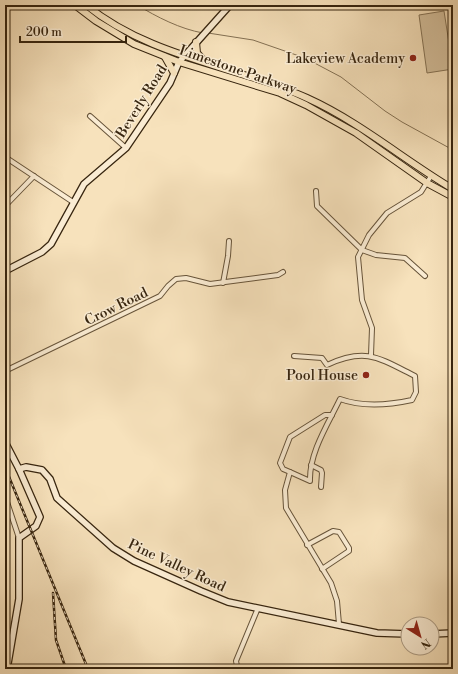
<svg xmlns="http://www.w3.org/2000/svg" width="458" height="674" viewBox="0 0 458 674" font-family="'Libre Bodoni',serif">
  <rect width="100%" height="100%" fill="#f7e2bc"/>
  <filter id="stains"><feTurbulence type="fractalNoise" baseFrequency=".005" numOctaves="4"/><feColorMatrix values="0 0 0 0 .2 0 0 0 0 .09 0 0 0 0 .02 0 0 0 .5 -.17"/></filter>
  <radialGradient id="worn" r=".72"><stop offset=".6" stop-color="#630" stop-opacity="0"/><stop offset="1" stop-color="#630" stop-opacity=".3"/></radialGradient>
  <polygon fill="#d6c29f" stroke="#867457" points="444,11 453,69 427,73 419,15"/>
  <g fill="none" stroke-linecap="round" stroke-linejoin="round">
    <g stroke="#837053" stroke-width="1">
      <path d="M137 5C157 17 180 29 203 33"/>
      <polyline points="208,33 253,40 305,58 341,77 385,111 402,122 453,150"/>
    </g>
    <g stroke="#67543a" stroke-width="6">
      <g id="street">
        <polyline points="90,116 126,148"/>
        <polyline points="5,157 73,202"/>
        <polyline points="316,191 317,206 362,250 376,255 405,258 425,276"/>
        <polyline points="5,206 34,176"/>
        <polyline points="223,283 228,256 229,241"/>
        <polyline points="371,355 372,328 362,300 358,257 369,235 387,213 421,192 431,176"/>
        <path d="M294 356 322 358 327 365C366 347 379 358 415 376L416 392 412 400C389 405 362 407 340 399 328 424 309 453 310 481L290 472 285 490 286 508 331 583 337 601 339 624"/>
        <polyline points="5,371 160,296 168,286 176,279 186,278 210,284 278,275 283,272"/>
        <polyline points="311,465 321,470 322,473 321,487"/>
        <polyline points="290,472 283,469 280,463 290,437 325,415 332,415"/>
        <polyline points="5,496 19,538"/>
        <polyline points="307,545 333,531 339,532 349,548 349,551 322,569"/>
        <polyline points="245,669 237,666 236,661 258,608"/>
      </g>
    </g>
    <g stroke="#37250f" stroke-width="8">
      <g id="secondary">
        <polyline points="5,271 42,252 51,244 84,184 126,148 170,83 179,62 230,5"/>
        <polyline points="5,442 19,469 40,517 36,526 19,538 19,599 7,669"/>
        <polyline points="19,469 26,467 42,470 50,479 57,498 113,548 134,561 201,591 228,602 377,633 408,634"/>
        <polyline points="432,634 453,633"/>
      </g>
    </g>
    <g stroke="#37250f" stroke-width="8">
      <g id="primary">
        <polyline points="75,5 96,21 134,44 179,62 280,93 306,105 356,133 427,183 453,197"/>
        <path d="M86 5C150 57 233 65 307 98 360 122 404 160 453 189"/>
        <polyline points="196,42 197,53 204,61"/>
        <polyline points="165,57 174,73"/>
      </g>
    </g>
    <use href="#street" stroke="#faecd3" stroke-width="4"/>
    <use href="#secondary" stroke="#faecd3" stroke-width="5.5"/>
    <use href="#primary" stroke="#f7e2bc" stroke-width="6"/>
    <g stroke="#37250f" stroke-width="2.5">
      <g id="rail">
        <polyline points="5,467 88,669"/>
        <polyline points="53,593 56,640 66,669"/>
      </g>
    </g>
    <use href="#rail" stroke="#faecd3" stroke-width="1" stroke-dasharray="3" stroke-linecap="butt"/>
  </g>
  <g fill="#8f2418" stroke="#faecd3" stroke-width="1.5">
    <circle cx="413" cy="58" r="4"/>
    <circle cx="366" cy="375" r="4"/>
  </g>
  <g text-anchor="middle" stroke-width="3" stroke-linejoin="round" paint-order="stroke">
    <g font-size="14" fill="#37250f" stroke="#faecd3" text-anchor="end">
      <text x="405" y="63">Lakeview Academy</text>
      <text x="358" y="380">Pool House</text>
    </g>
    <g font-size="14" fill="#37250f" stroke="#faecd3">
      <text transform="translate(238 69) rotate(19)" y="5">Limestone Parkway</text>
      <text transform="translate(141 101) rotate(-58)" y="5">Beverly Road</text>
      <text transform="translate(116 306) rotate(-26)" y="5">Crow Road</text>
      <text transform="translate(177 565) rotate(25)" y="5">Pine Valley Road</text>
    </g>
  </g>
  <rect width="458" height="674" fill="none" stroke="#f7e2bc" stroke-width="20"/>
  <rect x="6" y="6" width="446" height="662" fill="none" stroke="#37250f" stroke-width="2"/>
  <rect x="10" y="10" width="438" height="654" fill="none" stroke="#37250f"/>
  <g transform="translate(420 636) rotate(143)"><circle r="19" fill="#faecd3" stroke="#ac9c85"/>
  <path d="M0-3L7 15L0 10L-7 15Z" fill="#8f2418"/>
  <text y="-6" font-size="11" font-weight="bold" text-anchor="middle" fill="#37250f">N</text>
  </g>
  <path d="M20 36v6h106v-6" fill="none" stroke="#37250f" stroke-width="2"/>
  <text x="26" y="36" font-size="12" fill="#37250f" stroke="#faecd3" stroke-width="3" paint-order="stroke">200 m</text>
  <rect width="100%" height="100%" filter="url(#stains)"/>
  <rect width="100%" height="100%" fill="url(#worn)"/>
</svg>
